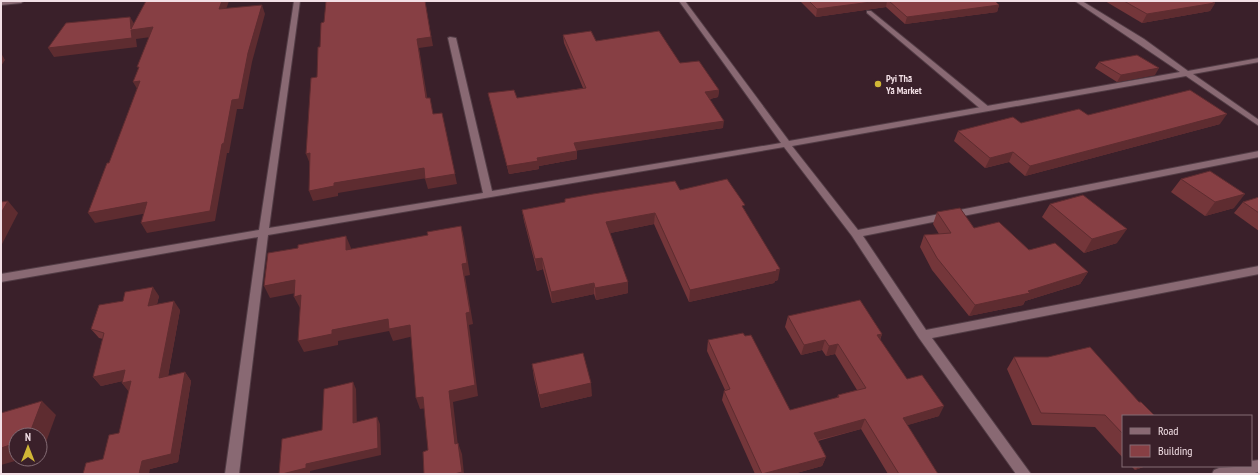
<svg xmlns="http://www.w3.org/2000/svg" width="1260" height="475" viewBox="0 0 1260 475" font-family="'PT Sans Narrow',sans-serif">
  <rect width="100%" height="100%" fill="#3a202a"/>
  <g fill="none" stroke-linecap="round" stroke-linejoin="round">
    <g stroke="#523c45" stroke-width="2">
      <polygon id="service" points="867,11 871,11 989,107 989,111 983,111 867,13"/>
    </g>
    <g stroke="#523c45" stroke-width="2">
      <g id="minor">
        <polygon points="1,1 24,1 21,3 1,5"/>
        <polygon points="294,1 300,1 269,228 483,193 448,38 450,37 456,38 492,191 781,143 679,1 685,1 789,141 1180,72 1075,1 1082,1 1144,39 1188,71 1259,58 1259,62 1193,74 1259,120 1259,126 1186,76 792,146 858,230 1259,151 1259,157 863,236 926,330 1259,266 1259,274 932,338 1031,474 1016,474 919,338 852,236 784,147 268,235 239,474 225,474 258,237 1,282 1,274 259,230"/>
        <polygon points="1259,460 1259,472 1250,474 1212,474 1214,470 1219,468 1251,466 1251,461"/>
      </g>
    </g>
    <use href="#service" fill="#896973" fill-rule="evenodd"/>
    <use href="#minor" fill="#896973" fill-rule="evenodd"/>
  </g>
  <g fill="#74363a">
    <polygon points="800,1 995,1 999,5 997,12 905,24 886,7 816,17"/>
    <polygon points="1105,1 1211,1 1215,3 1210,11 1142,23"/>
    <polygon points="563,35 596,41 680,63 719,90 718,97 710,99 723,128 576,150 577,159 539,166 539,169 509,174 490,101 488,93 517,98 583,88 564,43"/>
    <polygon points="1099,62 1155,75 1117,82 1095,68"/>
    <polygon points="1088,115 1220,124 1025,176 1009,162 985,168 954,141 958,131 1021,123"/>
    <polygon points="1181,179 1234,208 1205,216 1171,192"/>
    <polygon points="680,190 744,209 778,280 775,281 774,283 689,302 654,224 610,233 628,293 596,300 594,294 552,303 543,269 537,271 524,221 522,210 565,202 565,199"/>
    <polygon points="1259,197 1259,231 1234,213 1243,202"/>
    <polygon points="1050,204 1117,243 1084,253 1042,217"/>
    <polygon points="937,212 974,228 1088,272 1080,284 1025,301 1023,305 969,316 932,270 920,247 924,235 939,234 933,224"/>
    <polygon points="159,296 157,304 180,310 168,376 185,372 191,381 178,462 150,469 103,459 119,433 129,391 122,383 122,381 101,386 93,377 103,339 99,338 91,329"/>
    <polygon points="788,316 882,334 880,340 907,379 939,416 907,425 938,474 888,474 861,429 818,441 826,457 822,466 793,474 755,474 722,400 724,391 725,390 707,351 708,340 790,410 837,398 838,395 857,390 835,354 826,356 822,350 801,355 785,327"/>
    <polygon points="1014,357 1139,402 1123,416 1123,458 1095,427 1032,425 1007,369"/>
    <polygon points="532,364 592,396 541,408 534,378"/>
    <polygon points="1131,466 1146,466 1135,470"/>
  </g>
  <g fill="#5e2c30">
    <polygon points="222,1 229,1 223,18 219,9"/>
    <polygon points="425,1 433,46 419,48 429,108 426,98 417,39"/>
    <polygon points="879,1 887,1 886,7 816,17 817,9"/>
    <polygon points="1215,3 1210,11 1142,23 1147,14"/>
    <polygon points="262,5 265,14 252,62 243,109 237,109 229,153 227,153 215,221 147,233 141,223 222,144 232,100 248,53"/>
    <polygon points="999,5 997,12 905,24 907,17"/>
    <polygon points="130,17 135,25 153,27 158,36 136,39 137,47 54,57 48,48"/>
    <polygon points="1,53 5,60 1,66"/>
    <polygon points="1159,68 1155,75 1117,82 1121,75"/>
    <polygon points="140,81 139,92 133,82"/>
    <polygon points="719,90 718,97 704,100 705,92"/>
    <polygon points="1227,114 1220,124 1025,176 1030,166"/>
    <polygon points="724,121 723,128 574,151 574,143"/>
    <polygon points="444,123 457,184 428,189 425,179"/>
    <polygon points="577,151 577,159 539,166 539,169 509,174 507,166 537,158"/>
    <polygon points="1013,152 1009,162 985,168 990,158"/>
    <polygon points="310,153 310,164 306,154"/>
    <polygon points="424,168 427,178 338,193 338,196 313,201 309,191 334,183"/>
    <polygon points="1245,194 1234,208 1205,216 1215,202"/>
    <polygon points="8,201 18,213 1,246 1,213"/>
    <polygon points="147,202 153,212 95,223 88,213"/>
    <polygon points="655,213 654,224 606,234 606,222"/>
    <polygon points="461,226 464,238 470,275 465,276 473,324 469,325 478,396 453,402 459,455 455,444 449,391 466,313 462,264"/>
    <polygon points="1127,229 1117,243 1084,253 1092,239"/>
    <polygon points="346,236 351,248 351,261 346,250"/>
    <polygon points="542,258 543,269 537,271 535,259"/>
    <polygon points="780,269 778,280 775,281 774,283 689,302 690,290"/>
    <polygon points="1088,272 1080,284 1025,301 1023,305 969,316 975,305 1028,291"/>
    <polygon points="295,280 301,292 270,298 264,286"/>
    <polygon points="628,282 628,293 596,300 595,288"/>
    <polygon points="594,283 594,294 552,303 551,292"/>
    <polygon points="153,287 159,296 154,315 148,306"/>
    <polygon points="301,295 307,307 300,308 294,297"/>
    <polygon points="174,301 180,310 166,387 159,378"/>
    <polygon points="388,319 410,325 414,336 393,341 389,331 338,341 338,345 304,352 298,341 332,330"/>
    <polygon points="882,334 878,344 877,335"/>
    <polygon points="825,340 822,350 801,355 804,345"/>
    <polygon points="838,344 835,354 826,356 829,346"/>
    <polygon points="125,370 132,379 101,386 93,377"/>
    <polygon points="185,372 191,381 178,462 150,469 149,474 139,474 142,461"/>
    <polygon points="131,381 129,392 122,383"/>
    <polygon points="353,382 356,389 357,430 353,423"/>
    <polygon points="591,383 592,396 541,408 539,395"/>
    <polygon points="423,397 427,408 420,409 416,398"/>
    <polygon points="42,401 56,415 42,453 40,454 40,435 29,435"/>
    <polygon points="944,406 939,416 898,428 903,418"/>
    <polygon points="377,417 380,424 381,455 310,471 310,474 282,474 306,464"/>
    <polygon points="865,419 861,429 810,442 814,433"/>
    <polygon points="16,443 16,459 22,459 1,465 1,448"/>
    <polygon points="458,443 462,454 464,474 454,474"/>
    <polygon points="826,457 822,466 793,474 762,474"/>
    <polygon points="1139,466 1146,466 1135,470"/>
  </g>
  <g fill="#873f44" stroke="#5e2c30">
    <polygon points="146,1 222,1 219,9 262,5 248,53 239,99 232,100 224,143 222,144 210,211 141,223 147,202 88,213 107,163 109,163 140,81 133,82 139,67 137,67 153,27 131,30 132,38 48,48 66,23 130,17 131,29"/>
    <polygon points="326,1 425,1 431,37 417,39 426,98 430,98 433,114 442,113 455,174 425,179 424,168 334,183 334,186 309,191 310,153 306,154 311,78 317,77 318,47 320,47 321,23 324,22"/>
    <polygon points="809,1 879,1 817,9"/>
    <polygon points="889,1 995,1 999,5 907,17"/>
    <polygon points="1124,1 1211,1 1215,3 1147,14"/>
    <polygon points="591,31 596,41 659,31 680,63 699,61 719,90 705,92 724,121 574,143 577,151 537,158 538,161 507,166 488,93 514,90 517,98 586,88 563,35"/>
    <polygon points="1137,55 1159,68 1121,75 1099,62"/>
    <polygon points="1190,90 1227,114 1030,166 1013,152 990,158 958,131 1013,117 1021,123 1079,109 1088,115"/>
    <polygon points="1210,171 1245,194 1215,202 1181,179"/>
    <polygon points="727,179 745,205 742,206 780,269 776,270 777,271 690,290 655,213 606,222 628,282 595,288 594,283 551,292 542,258 535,259 522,210 565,202 565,199 593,194 675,181 680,190"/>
    <polygon points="1083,195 1127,229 1092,239 1050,204"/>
    <polygon points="1259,197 1259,213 1243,202"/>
    <polygon points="8,201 1,213 1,202"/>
    <polygon points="960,208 974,228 999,222 1029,250 1055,243 1088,272 1028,291 1030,293 975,305 937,258 924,235 951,233 937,212"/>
    <polygon points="461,226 467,263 462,264 470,312 466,313 475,385 449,391 455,444 458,443 462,472 454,474 424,474 423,452 428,450 423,397 416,398 410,325 389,329 388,319 332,330 332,334 298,341 301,295 294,297 295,280 264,286 268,253 298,248 298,245 346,236 346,250 428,235 427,232"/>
    <polygon points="153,287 148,306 174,301 159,378 185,372 171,454 142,461 139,474 83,474 86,463 103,459 109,435 119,433 131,381 122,383 125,370 93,377 104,333 91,329 99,305 123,301 125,292"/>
    <polygon points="860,300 882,334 877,335 907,379 922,375 944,406 903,418 938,474 899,474 865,419 814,433 826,457 762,474 724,391 730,389 708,340 743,333 745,336 751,335 790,410 839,397 838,395 866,388 838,344 829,346 825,340 804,345 788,316"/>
    <polygon points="1090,347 1139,402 1141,402 1155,416 1123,416 1123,434 1105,415 1041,413 1014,357 1048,357"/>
    <polygon points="583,353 591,383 539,395 532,364"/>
    <polygon points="353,382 353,423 377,417 378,448 306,464 306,468 282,474 279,474 282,439 322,430 324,389"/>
    <polygon points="42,401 29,435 16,435 16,443 1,448 1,413"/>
  </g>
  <circle fill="#d1b736" stroke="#3a202a" stroke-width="1.5" cx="878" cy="84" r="4"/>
  <g text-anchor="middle" stroke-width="3" stroke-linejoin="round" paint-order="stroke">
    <g font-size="10" font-weight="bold" fill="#f2dfe5" stroke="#3a202a" text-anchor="start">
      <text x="886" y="82">Pyi Thā<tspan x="886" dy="12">Yā Market</tspan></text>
    </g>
  </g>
  <rect width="1260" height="475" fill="none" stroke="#f2dfe5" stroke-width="4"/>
  <rect x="1122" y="415" width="130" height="52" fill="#3a202a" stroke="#846c75"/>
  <rect x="1130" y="428" width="20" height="6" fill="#896973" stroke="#846c75"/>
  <text x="1158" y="435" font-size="12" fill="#f2dfe5">Road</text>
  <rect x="1130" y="445" width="20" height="12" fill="#873f44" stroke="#846c75"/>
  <text x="1158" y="455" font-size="12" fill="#f2dfe5">Building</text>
  <g transform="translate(28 447)"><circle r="19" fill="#3a202a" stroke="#846c75"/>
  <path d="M0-3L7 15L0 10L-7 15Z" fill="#d1b736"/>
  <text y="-6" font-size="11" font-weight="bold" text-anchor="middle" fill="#f2dfe5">N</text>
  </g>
</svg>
